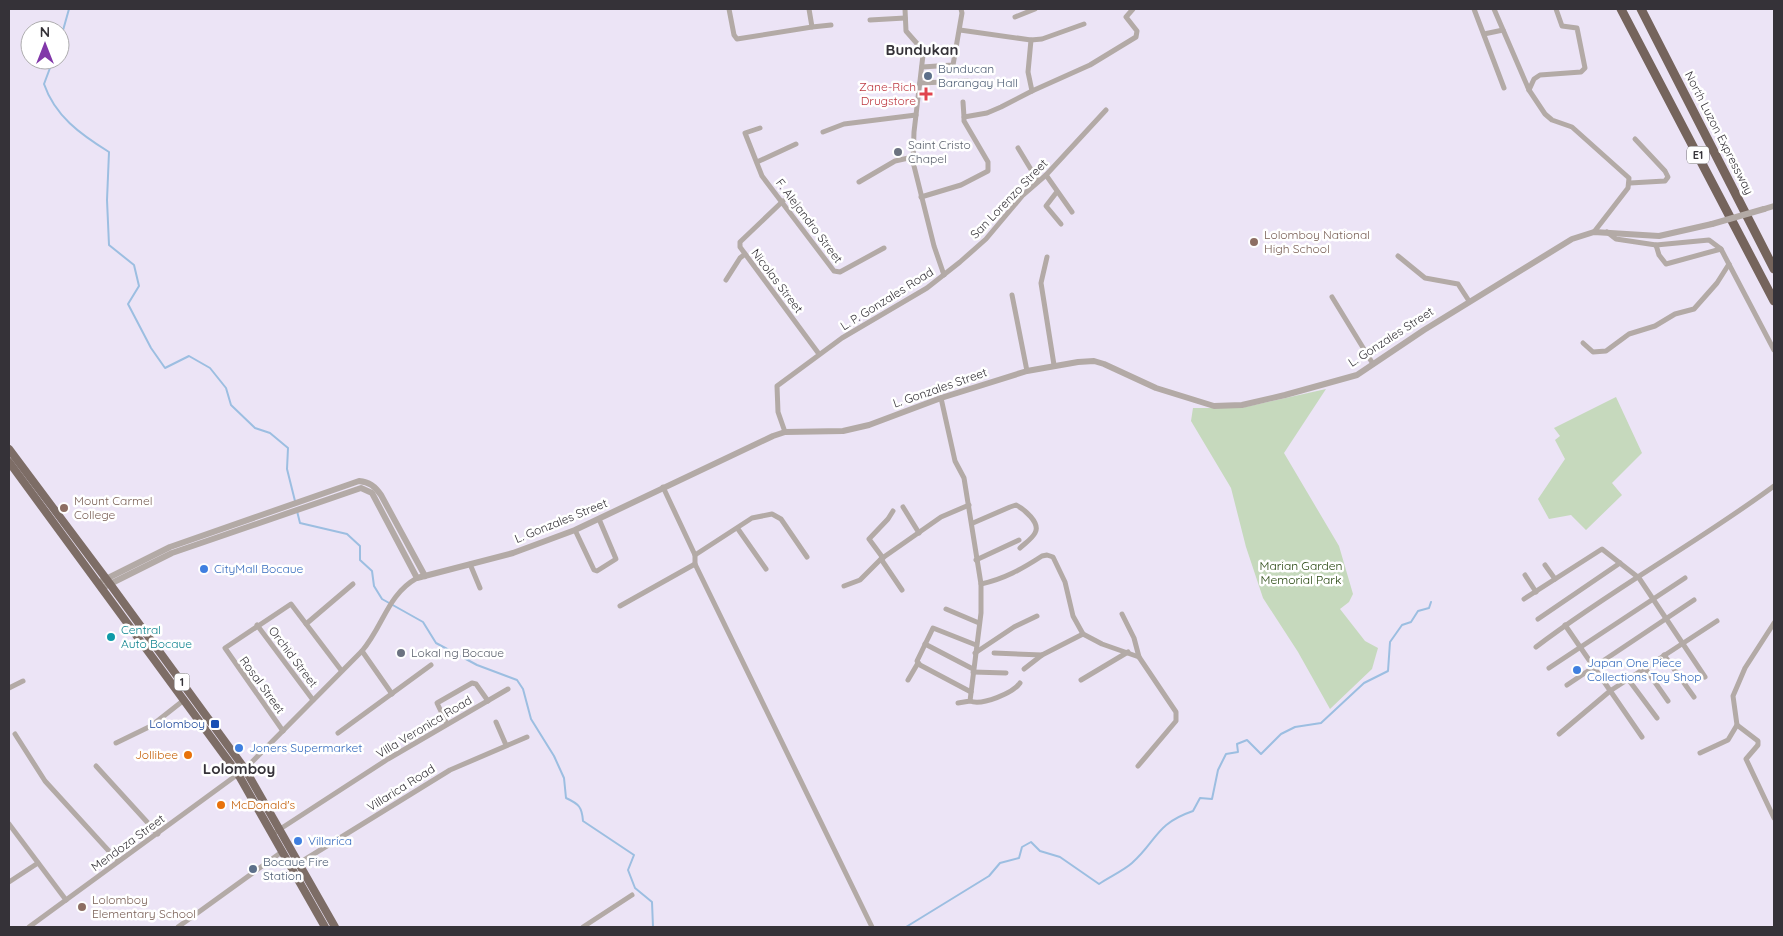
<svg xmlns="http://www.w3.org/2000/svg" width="1783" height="936" viewBox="0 0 1783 936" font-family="Quicksand,sans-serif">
  <rect width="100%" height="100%" fill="#ece4f6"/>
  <g fill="#c6d9bd">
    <polygon points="1326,389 1284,453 1339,546 1353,594 1349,602 1340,609 1365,641 1378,648 1372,669 1330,709 1298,652 1263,598 1246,547 1231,488 1191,421 1193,408 1241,408"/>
    <polygon points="1616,397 1642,453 1612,483 1622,495 1586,530 1571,515 1549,519 1538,499 1565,459 1555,440 1560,436 1554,428"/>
  </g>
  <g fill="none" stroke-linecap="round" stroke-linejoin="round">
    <g stroke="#9cbee1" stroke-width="2">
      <polyline points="60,41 69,9"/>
      <path d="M53 60 44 84C55 116 80 134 109 152L107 200 109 245 134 265 139 286 128 304 151 348 165 368 189 356 210 368 226 388 231 405 255 428 270 433 288 448 287 469 295 501"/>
      <path d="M297 511 300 523 347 534 360 546V560L372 571 374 586 382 599 423 622 436 643 477 665 517 680 523 689 531 719 554 756 564 778 566 798C579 804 582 807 583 821L634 855 628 870 635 888 652 902 653 927"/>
      <path d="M906 927 989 876 1000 863 1019 858 1022 847 1031 842 1040 851 1060 857 1099 884C1109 877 1123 871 1132 863 1157 841 1155 824 1193 811L1200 798 1212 799 1218 770 1226 754 1238 752 1237 744 1247 740 1261 754 1281 734 1295 727 1321 723 1364 683 1388 671 1390 642 1402 625 1411 622 1418 611 1429 608 1431 602"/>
    </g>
    <g stroke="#b3aaa6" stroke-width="5">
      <polyline points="729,9 734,35 737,39 812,27"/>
      <polyline points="809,9 812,27 831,25"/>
      <polyline points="905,9 906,31 920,47 923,55 914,132 913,162 934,246 944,275"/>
      <polyline points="1474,9 1504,88"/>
      <polyline points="1494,9 1529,90 1545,114 1552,120 1572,127 1629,178 1628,188 1594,232"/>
      <polyline points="1015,17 1035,9"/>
      <polyline points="870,20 905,18"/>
      <polyline points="960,30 1031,40 1042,39 1084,24"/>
      <polyline points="1484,34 1503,30"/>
      <polyline points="1031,40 1028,72 1032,91"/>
      <polyline points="922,67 953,65 962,13 961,9"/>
      <polyline points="920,83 968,81"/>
      <polyline points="1529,90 1534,79 1540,75 1581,72 1585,68 1577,28 1562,26 1556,9"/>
      <polyline points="963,102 964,117"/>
      <polyline points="760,128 745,133 762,176 834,271 840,272 884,248"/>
      <polyline points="823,132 844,124 916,115"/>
      <polyline points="1018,148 1038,181"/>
      <polyline points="757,162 796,144"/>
      <polyline points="1046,175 1072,212"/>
      <polyline points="859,182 895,161 913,157"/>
      <polyline points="1630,183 1665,181 1668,177 1665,171 1635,139"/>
      <polyline points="1056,193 1046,206 1061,224"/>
      <polyline points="921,197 961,185 988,171 988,162 964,121 964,117 987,113 1001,107 1032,91 1090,65 1136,37 1137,31 1126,17 1133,9"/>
      <polyline points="783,201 740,242 740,247 819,354"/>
      <polyline points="1607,232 1616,239 1656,245 1709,240 1721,249 1774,350"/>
      <polyline points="1656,245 1659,255 1666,264 1721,249"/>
      <polyline points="1398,256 1425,278 1458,284 1469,301"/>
      <polyline points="1047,257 1041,283 1054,365"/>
      <polyline points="726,280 740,258 745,254"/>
      <polyline points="1012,295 1027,371"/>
      <polyline points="1332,297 1373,364"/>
      <polyline points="1583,343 1593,352 1606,351 1629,334 1655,326 1675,314 1694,309 1717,283 1729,264"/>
      <polyline points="941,398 955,461 964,478 981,584 981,613 970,701 958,703"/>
      <polyline points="785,432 778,412 777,386 842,338 927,288 960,262 986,239 1023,195 1046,175 1106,110"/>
      <polyline points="663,487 695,555 695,564 872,927"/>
      <polyline points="903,507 919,533"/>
      <path d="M973 523 1010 507 1016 505C1024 509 1041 523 1035 533 1032 539 1024 544 1020 548"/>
      <polyline points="738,529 766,569"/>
      <polyline points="575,530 594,570 597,571 616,559 599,519"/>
      <polyline points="695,555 752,518 772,514 781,519 807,557"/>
      <polyline points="883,558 869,539 888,519 893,511"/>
      <polyline points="976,560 1019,540"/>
      <polyline points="470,564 480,588"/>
      <polyline points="1545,565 1555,579"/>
      <polyline points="1525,575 1536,592"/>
      <path d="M981 584C1004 579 1022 569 1042 556L1047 555 1053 557 1065 582 1073 616 1083 634 1102 644 1139 657 1176 712V721L1138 766"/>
      <polyline points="844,586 860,580 881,559"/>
      <polyline points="902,590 881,559 941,517 969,505"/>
      <polyline points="1524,599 1602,549 1639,578 1705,677"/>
      <polyline points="620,606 695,564"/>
      <polyline points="946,609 979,623"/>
      <polyline points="1122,614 1134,638 1139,657"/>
      <polyline points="1538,619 1620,563"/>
      <polyline points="1774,623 1745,668 1733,696 1737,725 1758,741 1758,745 1746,759 1774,818"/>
      <polyline points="306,624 353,584"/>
      <polyline points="257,625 313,700"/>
      <polyline points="1565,625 1642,737"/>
      <polyline points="925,644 973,669"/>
      <path d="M1536 647C1612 589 1697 543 1774 486"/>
      <polyline points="362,651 392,694"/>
      <polyline points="975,653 1014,627 1037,616"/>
      <polyline points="994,653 1042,655 1083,634"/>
      <polyline points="1664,655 1694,697"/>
      <polyline points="1549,668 1685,578"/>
      <polyline points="1645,668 1668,701"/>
      <polyline points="1024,669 1042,655"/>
      <polyline points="973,672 1006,673"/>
      <polyline points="1628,679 1657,718"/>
      <polyline points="908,680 918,663"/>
      <polyline points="1081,680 1128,652"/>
      <polyline points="1567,685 1694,600"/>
      <polyline points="9,688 23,681"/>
      <polyline points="971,692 920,665 917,661 933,628 976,645"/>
      <path d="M970 701C982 706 1013 693 1020 683"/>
      <polyline points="496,722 506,745"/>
      <polyline points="447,724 437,703 472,683 476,684 488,701"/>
      <polyline points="283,731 225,648 291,604 341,670"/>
      <polyline points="338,733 431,665"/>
      <polyline points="15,734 45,781 118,861"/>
      <polyline points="1559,734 1610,691 1717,621"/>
      <polyline points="116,743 151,726 184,700"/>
      <polyline points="1700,753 1728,740 1737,725"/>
      <polyline points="96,766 158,834"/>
      <polyline points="9,824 66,900"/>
      <polyline points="274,833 388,759 508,689"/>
      <polyline points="296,865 450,770 527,737"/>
      <polyline points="9,882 38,863"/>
      <path d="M29 927 245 769 362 651C384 625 387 595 417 578"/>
      <polyline points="178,927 283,851"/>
      <polyline points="583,927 632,895"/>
    </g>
    <g stroke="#b3aaa6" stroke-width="6">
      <polyline points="1764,209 1774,206"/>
      <path d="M98 583 170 547 359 481C369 482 375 486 381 495L425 576"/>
      <polyline points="102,588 172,553 361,488 372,493 417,578 513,553 575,530 773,436 785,432 843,431 869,425 941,398 1027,371 1078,362 1094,361 1104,364 1156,388 1214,406 1242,405 1285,395 1357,375 1424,330 1572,239 1594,232 1659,236 1712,224"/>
    </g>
    <g stroke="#7d6d66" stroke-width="8">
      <polyline points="9,449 110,584 245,769 335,927"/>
      <polyline points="9,462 238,774 325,927"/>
    </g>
    <g stroke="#75645c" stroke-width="9">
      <polyline points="1621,9 1774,301"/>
      <polyline points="1641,9 1774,269"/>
    </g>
    <polyline stroke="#b3aaa6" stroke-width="6" points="1712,224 1764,209"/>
  </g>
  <g fill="#5c6f8a" stroke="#fff" stroke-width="2">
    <circle cx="928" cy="76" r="5"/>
    <circle cx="253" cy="869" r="5"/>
  </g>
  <path fill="#e0444e" stroke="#fff" stroke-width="2" d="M923.5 86.5h5v5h5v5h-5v5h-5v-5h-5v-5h5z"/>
  <g fill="#6b7280" stroke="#fff" stroke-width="2">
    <circle cx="898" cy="152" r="5"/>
    <circle cx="401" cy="653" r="5"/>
  </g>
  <g fill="#8d6e63" stroke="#fff" stroke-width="2">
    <circle cx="1254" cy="242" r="5"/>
    <circle cx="64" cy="508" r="5"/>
    <circle cx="82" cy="907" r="5"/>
  </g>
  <g fill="#3f7fe0" stroke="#fff" stroke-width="2">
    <circle cx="204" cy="569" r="5"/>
    <circle cx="1577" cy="670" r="5"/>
    <circle cx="239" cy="748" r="5"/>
    <circle cx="298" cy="841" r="5"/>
  </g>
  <circle fill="#0f9aa8" stroke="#fff" stroke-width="2" cx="111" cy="637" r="5"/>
  <rect fill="#1a4fb4" stroke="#fff" stroke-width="2" x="210" y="719" width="10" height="10" rx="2.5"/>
  <g fill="#e8710a" stroke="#fff" stroke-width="2">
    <circle cx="188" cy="755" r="5"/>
    <circle cx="221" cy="805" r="5"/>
  </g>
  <g text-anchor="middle" stroke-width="5" stroke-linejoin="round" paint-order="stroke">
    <g fill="#fff" stroke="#727074" stroke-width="1">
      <rect x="1687" y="146.5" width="22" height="17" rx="4"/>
      <rect x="174.5" y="673.5" width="15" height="17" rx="4"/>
    </g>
    <g font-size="11" font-weight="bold" fill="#353238">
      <text x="1698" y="159">E1</text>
      <text x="182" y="686">1</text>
    </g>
    <g font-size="12" fill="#4e5e75" stroke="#fff" text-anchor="start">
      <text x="938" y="73">Bunducan<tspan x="938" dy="14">Barangay Hall</tspan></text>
      <text x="263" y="866">Bocaue Fire<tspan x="263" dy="14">Station</tspan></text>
    </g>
    <g font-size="12" fill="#be3a42" stroke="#fff" text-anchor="end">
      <text x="916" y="91">Zane-Rich<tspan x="916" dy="14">Drugstore</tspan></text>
    </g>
    <g font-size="12" fill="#353238" stroke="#fff">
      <text transform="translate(1719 133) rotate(63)" y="4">North Luzon Expressway</text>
      <text transform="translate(1009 199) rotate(-46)" y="4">San Lorenzo Street</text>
      <text transform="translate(809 221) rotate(53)" y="4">F. Alejandro Street</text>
      <text transform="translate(777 281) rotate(53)" y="4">Nicolas Street</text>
      <text transform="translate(887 299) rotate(-32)" y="4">L. P. Gonzales Road</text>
      <text transform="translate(1391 337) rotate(-33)" y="4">L. Gonzales Street</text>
      <text transform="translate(940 388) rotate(-19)" y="4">L. Gonzales Street</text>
      <text transform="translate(561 521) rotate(-22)" y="4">L. Gonzales Street</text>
      <text transform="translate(293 657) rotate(53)" y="4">Orchid Street</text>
      <text transform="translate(262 685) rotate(54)" y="4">Rosal Street</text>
      <text transform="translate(424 727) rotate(-31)" y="4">Villa Veronica Road</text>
      <text transform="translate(401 788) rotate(-32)" y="4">Villarica Road</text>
      <text transform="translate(128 843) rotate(-36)" y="4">Mendoza Street</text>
    </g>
    <g font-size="12" fill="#5b616d" stroke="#fff" text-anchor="start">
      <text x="908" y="149">Saint Cristo<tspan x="908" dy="14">Chapel</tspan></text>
      <text x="411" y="657">Lokal ng Bocaue</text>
    </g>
    <g font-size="12" fill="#785e54" stroke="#fff" text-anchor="start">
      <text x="1264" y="239">Lolomboy National<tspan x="1264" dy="14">High School</tspan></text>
      <text x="74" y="505">Mount Carmel<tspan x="74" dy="14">College</tspan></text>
      <text x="92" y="904">Lolomboy<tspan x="92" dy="14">Elementary School</tspan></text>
    </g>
    <g font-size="12" fill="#1c3d03" stroke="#fff">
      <text x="1301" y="570">Marian Garden<tspan x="1301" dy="14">Memorial Park</tspan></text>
    </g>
    <g font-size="12" fill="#366cbe" stroke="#fff" text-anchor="start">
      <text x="214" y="573">CityMall Bocaue</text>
      <text x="1587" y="667">Japan One Piece<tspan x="1587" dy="14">Collections Toy Shop</tspan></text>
      <text x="249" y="752">Joners Supermarket</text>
      <text x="308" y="845">Villarica</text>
    </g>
    <g font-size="12" fill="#0d838f" stroke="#fff" text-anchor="start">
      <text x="121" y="634">Central<tspan x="121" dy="14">Auto Bocaue</tspan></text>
    </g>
    <g font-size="12" fill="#164399" stroke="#fff" text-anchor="end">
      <text x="205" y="728">Lolomboy</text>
    </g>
    <g font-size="12" fill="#c56008" stroke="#fff" text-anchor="end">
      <text x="178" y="759">Jollibee</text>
      <text x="231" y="809" text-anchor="start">McDonald's</text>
    </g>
    <g font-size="15" font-weight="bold" fill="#353238" stroke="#fff">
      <text x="922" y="55">Bundukan</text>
      <text x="239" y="774">Lolomboy</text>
    </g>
  </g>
  <rect width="1783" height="936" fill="none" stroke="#353238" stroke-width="20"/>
  <g transform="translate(45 45)"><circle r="24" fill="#ffffff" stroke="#aeadaf"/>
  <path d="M0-4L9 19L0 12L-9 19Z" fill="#8137a9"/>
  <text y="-8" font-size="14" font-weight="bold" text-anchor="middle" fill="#353238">N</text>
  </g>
</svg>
